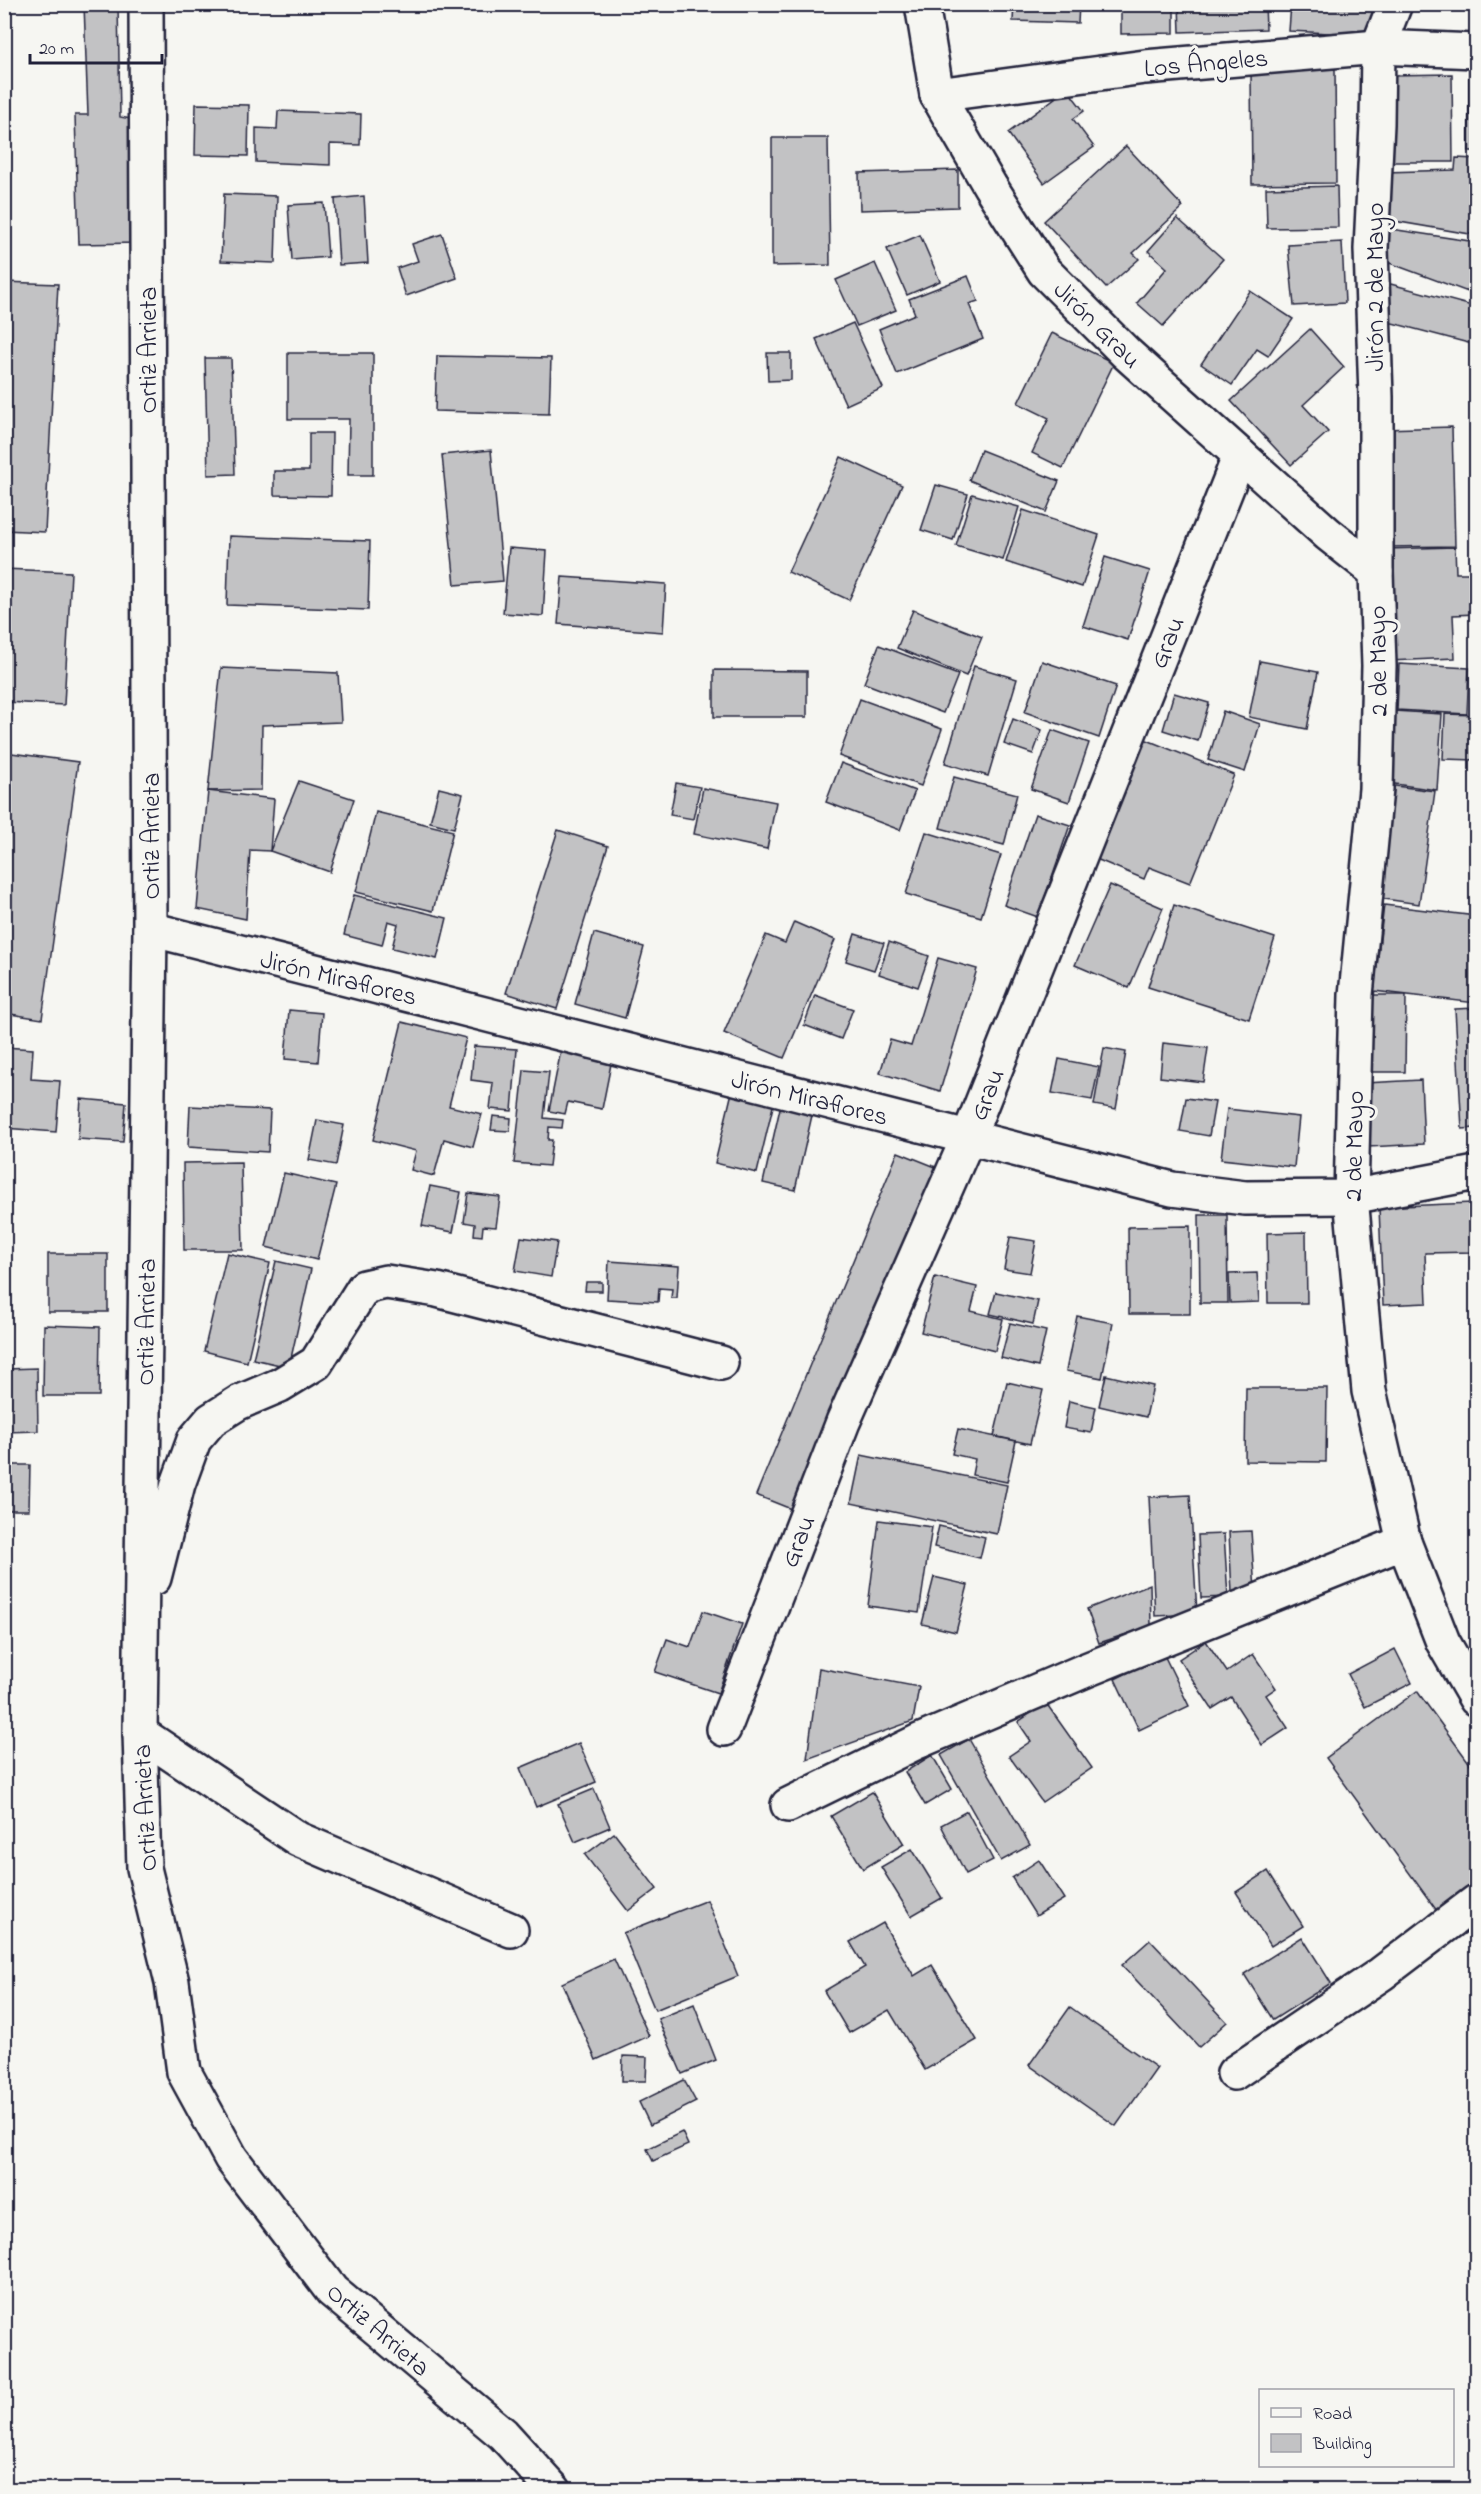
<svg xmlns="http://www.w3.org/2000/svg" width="1481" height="2494" viewBox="0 0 1481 2494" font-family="'Indie Flower',sans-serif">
  <rect width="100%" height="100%" fill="#f6f6f2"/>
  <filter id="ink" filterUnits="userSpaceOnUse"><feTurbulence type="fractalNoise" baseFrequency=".0167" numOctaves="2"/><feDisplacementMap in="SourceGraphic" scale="12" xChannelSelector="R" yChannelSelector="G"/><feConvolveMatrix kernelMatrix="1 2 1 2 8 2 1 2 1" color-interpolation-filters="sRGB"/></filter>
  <g filter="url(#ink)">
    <g fill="#c2c2c4" stroke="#22223b" stroke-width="1.5">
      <polygon points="84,4 118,4 120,117 136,120 139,243 79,244 75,115 88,115"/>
      <polygon points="1014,4 1079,4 1078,23 1013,21"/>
      <polygon points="1121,4 1174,4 1174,33 1121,34"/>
      <polygon points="1179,4 1265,4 1266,29 1180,32"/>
      <polygon points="1291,4 1372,4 1371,35 1289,31"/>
      <rect x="1469" y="63" width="7" height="88"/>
      <polygon points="1335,69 1336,183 1252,184 1251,70"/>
      <polygon points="1452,74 1453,162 1389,162 1389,75"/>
      <polygon points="1067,89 1084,111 1073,119 1094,147 1044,183 1008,133"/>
      <polygon points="196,104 249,105 248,156 195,155"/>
      <polygon points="278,111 361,114 360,145 330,144 330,165 256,162 256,128 277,129"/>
      <polygon points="772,138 828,138 830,265 772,266"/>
      <polygon points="1126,146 1183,207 1133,253 1139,259 1106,288 1044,221"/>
      <polygon points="1456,158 1476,159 1476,235 1388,220 1385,172 1455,170"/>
      <polygon points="958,170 958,207 860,210 859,173"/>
      <polygon points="1337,186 1338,227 1267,228 1266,188"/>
      <polygon points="224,194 277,196 275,263 221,261"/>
      <polygon points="364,196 368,263 339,265 335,199"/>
      <polygon points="324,203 328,257 292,260 288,205"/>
      <polygon points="1177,218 1223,259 1163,326 1137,303 1167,268 1148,251"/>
      <polygon points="1384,228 1476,242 1476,295 1376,258"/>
      <polygon points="442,234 457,278 406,296 397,268 418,261 412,244"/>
      <polygon points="920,235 940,281 907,295 887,249"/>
      <polygon points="1342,242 1345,303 1294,306 1288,245"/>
      <polygon points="875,263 896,310 857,326 836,280"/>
      <polygon points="968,276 978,301 969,304 983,339 897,374 879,329 915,314 909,299"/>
      <polygon points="4,282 58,284 45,532 4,530"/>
      <polygon points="1387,283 1476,307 1476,345 1377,319"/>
      <polygon points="1250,291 1293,319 1268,356 1257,349 1232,385 1201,364"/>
      <polygon points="853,323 883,388 846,405 816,339"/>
      <polygon points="1310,329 1344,367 1303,405 1328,432 1291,465 1231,401"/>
      <polygon points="1052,333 1114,363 1063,468 1032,453 1049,418 1018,403"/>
      <polygon points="288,353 373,353 373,475 348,475 349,419 288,419"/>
      <polygon points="767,353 791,353 791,380 768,381"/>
      <polygon points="437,356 551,358 549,414 435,411"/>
      <polygon points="205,358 231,358 235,474 208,475"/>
      <polygon points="1452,427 1455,546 1386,547 1383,429"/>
      <polygon points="309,433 332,433 331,496 274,495 274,471 309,471"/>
      <polygon points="491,450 503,581 455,585 442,455"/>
      <polygon points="981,450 1059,481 1046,512 969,480"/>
      <polygon points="841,457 902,485 849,600 788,572"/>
      <polygon points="936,485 968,494 953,540 921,530"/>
      <polygon points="972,494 1019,507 1003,560 956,546"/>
      <polygon points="1023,510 1099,535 1082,587 1006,562"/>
      <polygon points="229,536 370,541 368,610 227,605"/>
      <polygon points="1455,547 1456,573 1476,573 1476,614 1453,615 1455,658 1389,661 1386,549"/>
      <polygon points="509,548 547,551 543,616 503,613"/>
      <polygon points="1105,557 1150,571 1128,640 1083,626"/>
      <polygon points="4,569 71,572 64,705 4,702"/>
      <polygon points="562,577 666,584 663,632 558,624"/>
      <polygon points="913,610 982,637 966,676 897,648"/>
      <polygon points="879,645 958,675 943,713 864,683"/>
      <polygon points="1042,661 1116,686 1099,738 1025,712"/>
      <polygon points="1260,661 1318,672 1307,729 1249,717"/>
      <polygon points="1399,664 1469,668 1467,714 1397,710"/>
      <polygon points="974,666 1017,679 988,776 945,763"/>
      <polygon points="221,668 338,673 341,722 262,725 261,790 208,791"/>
      <polygon points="714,670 807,671 807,717 714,717"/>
      <polygon points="1174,693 1209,703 1198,741 1163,730"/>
      <polygon points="860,699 942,729 921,786 839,756"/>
      <polygon points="1223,711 1260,724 1245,772 1208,760"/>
      <polygon points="1394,711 1442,714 1437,790 1388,783"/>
      <polygon points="1445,714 1476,715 1476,760 1443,759"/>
      <polygon points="1013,719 1042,730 1033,754 1004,744"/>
      <polygon points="1052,730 1089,743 1069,802 1031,789"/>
      <polygon points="1137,736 1234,775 1190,883 1149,867 1144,879 1089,856"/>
      <polygon points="4,752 78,762 42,1019 4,1013"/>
      <polygon points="841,763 915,791 900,830 826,802"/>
      <polygon points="954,777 1017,794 1004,845 940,828"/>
      <polygon points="299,781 354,799 330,872 270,851"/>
      <polygon points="676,783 700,787 693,819 670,815"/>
      <polygon points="1387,785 1435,791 1419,904 1371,897"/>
      <polygon points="439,788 463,794 454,828 430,822"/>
      <polygon points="703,788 776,802 767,849 694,834"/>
      <polygon points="208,791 274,799 270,851 250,850 246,919 197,909"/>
      <polygon points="376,812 453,831 433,911 356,892"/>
      <polygon points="1035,814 1070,825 1038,917 1004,905"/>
      <polygon points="558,830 608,846 557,1009 506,993"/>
      <polygon points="926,832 1001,855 981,917 906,894"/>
      <polygon points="1110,885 1163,908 1129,988 1075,965"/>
      <polygon points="354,895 447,918 437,959 392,948 398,924 388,921 382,945 344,935"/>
      <polygon points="1174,905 1275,938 1249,1019 1148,987"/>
      <polygon points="1384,905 1476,916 1476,1003 1374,991"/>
      <polygon points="794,922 835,940 784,1058 724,1033 766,935 785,943"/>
      <polygon points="594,933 644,947 625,1018 575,1004"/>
      <polygon points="855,934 884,943 874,970 846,961"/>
      <polygon points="889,942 929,956 918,987 879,974"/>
      <polygon points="938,958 977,969 940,1091 880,1073 890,1040 911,1046"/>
      <polygon points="815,995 853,1009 841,1039 804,1025"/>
      <polygon points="1364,995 1406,995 1405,1072 1362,1072"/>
      <polygon points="1476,1008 1476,1128 1462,1129 1455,1009"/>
      <polygon points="289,1010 322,1013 318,1062 285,1059"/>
      <polygon points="402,1022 466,1038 449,1106 482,1114 473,1147 444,1139 434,1176 411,1170 416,1151 373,1140"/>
      <polygon points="541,1035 614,1049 602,1109 568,1102 565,1114 549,1111 561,1050 539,1046"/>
      <polygon points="1163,1043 1208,1048 1203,1082 1160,1077"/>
      <polygon points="474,1046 517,1049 512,1111 490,1109 493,1083 471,1080"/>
      <polygon points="4,1047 33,1049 31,1079 60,1081 56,1132 4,1128"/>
      <polygon points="1104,1048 1126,1052 1116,1109 1094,1105"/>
      <polygon points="1059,1059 1099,1067 1092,1100 1052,1093"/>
      <polygon points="524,1070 549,1072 544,1118 563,1120 562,1128 549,1127 548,1140 552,1140 549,1166 514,1163"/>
      <polygon points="1421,1080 1424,1144 1368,1147 1365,1083"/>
      <polygon points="733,1088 775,1098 757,1173 715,1163"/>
      <polygon points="1186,1098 1215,1102 1209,1136 1180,1131"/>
      <polygon points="81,1099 126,1103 123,1142 78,1139"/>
      <polygon points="781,1104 813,1111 795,1190 763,1183"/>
      <polygon points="190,1106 270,1110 268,1152 188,1147"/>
      <polygon points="1227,1109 1299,1117 1294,1167 1221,1159"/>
      <polygon points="493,1116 511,1118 510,1131 491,1130"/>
      <polygon points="317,1120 344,1125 336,1165 309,1160"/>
      <polygon points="898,1152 938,1168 796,1511 756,1495"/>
      <polygon points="241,1162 243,1250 184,1250 183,1163"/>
      <polygon points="284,1173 336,1185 317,1260 266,1247"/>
      <polygon points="430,1186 461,1192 453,1232 422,1226"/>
      <polygon points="468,1193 500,1197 496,1227 483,1226 482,1236 474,1235 475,1224 464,1222"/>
      <polygon points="1472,1203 1473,1252 1425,1253 1427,1303 1383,1305 1379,1207"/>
      <polygon points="1199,1215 1227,1215 1228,1303 1200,1303"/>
      <polygon points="1190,1226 1190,1314 1129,1314 1128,1227"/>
      <polygon points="1306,1232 1307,1303 1268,1303 1267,1233"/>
      <polygon points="521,1237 557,1242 551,1277 515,1271"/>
      <polygon points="1010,1237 1036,1241 1030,1273 1004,1269"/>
      <polygon points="227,1253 270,1263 247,1362 204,1351"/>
      <rect x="48" y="1254" width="60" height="58"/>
      <polygon points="4,1259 10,1260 5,1330 4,1330"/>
      <polygon points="276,1261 311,1269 289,1367 253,1359"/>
      <polygon points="609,1261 679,1266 677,1298 671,1298 672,1289 659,1288 658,1302 607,1299"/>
      <polygon points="1257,1273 1259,1302 1230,1303 1229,1274"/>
      <polygon points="935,1277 977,1287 971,1311 1003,1319 995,1351 921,1332"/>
      <polygon points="586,1282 602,1282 602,1291 585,1291"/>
      <polygon points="996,1292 1038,1301 1033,1324 990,1314"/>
      <polygon points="1077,1316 1113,1323 1102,1378 1066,1371"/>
      <polygon points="1010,1323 1046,1331 1038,1367 1001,1358"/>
      <polygon points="44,1325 100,1327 99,1396 43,1396"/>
      <polygon points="37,1368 38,1431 4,1432 6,1369"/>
      <polygon points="1106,1375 1153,1386 1146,1417 1099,1406"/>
      <polygon points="1007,1382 1043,1390 1030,1444 994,1436"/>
      <polygon points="1246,1388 1327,1388 1326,1462 1245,1461"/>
      <polygon points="1069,1401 1096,1407 1091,1433 1064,1428"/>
      <polygon points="958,1429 1016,1441 1007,1482 972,1475 975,1459 952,1454"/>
      <polygon points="4,1450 6,1450 6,1465 30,1465 29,1510 4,1510"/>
      <polygon points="861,1455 1007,1485 997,1534 851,1503"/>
      <polygon points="1190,1495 1197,1614 1155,1616 1149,1497"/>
      <polygon points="879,1520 932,1527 919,1613 868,1606"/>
      <polygon points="939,1526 985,1537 980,1558 934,1547"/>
      <polygon points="1251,1531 1255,1591 1232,1593 1229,1532"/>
      <polygon points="1224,1534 1228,1597 1201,1598 1198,1535"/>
      <polygon points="934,1577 968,1585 956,1632 922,1624"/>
      <polygon points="1150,1584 1151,1626 1099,1643 1087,1609"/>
      <polygon points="703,1611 742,1624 718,1693 655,1672 667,1639 690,1647"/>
      <polygon points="1206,1641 1227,1672 1253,1654 1276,1688 1266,1695 1288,1728 1262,1745 1231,1697 1212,1709 1179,1659"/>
      <polygon points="1395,1649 1412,1683 1365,1707 1348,1674"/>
      <polygon points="1164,1655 1189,1706 1139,1730 1115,1679"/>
      <polygon points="819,1668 919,1687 913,1721 807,1759"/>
      <polygon points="1417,1691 1476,1772 1476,1883 1437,1911 1326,1758"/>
      <polygon points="1046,1703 1092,1768 1042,1802 1009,1756 1031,1741 1018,1722"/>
      <polygon points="969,1739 1030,1845 1001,1861 941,1755"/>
      <polygon points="579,1743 596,1782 536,1807 520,1768"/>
      <polygon points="932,1755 952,1789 925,1805 905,1772"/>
      <polygon points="594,1789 610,1827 575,1842 558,1804"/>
      <polygon points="872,1792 904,1844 863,1869 831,1816"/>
      <polygon points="967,1811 993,1860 966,1874 941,1825"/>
      <polygon points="614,1833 657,1889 628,1911 585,1855"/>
      <polygon points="912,1849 942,1898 911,1916 881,1867"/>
      <polygon points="1039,1860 1064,1899 1036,1916 1012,1878"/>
      <polygon points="1268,1871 1303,1926 1271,1946 1236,1892"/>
      <polygon points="707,1900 738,1976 655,2010 623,1933"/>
      <polygon points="883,1923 914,1976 932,1965 977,2040 925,2070 889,2010 849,2033 824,1991 865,1967 850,1942"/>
      <polygon points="1302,1937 1331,1983 1273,2020 1244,1974"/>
      <polygon points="1150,1940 1227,2022 1199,2047 1122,1965"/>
      <polygon points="614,1959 649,2036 596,2060 562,1983"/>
      <polygon points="694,2004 716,2060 682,2074 658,2019"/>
      <polygon points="1070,2007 1157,2068 1116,2126 1029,2065"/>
      <polygon points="623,2056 647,2057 646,2081 622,2081"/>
      <polygon points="684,2080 696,2102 650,2125 639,2102"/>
      <polygon points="682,2132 688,2145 653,2161 647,2149"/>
    </g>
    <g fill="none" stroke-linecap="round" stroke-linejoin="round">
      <g stroke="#22223b" stroke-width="38">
        <g id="minor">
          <polyline points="146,4 150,929 140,1733 144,1868 172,1982 184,2072 231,2158 332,2291 503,2434 554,2490"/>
          <polyline points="937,95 1145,67 1378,47 1476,51"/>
          <polyline points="150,929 1172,1189 1245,1198 1351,1197 1476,1173"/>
          <polyline points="154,1578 178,1484 194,1440 211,1420 238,1403 280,1385 316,1363 364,1287 386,1282 437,1290 721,1363"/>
          <polyline points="724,1729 843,1422 968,1138 1240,455"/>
          <polyline points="140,1733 298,1839 511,1930"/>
          <polyline points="788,1805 917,1742 1086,1670 1404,1542"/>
          <polyline points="1234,2073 1381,1974 1476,1902"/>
        </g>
      </g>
      <g stroke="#22223b" stroke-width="38">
        <g id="major">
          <polyline points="922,4 937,95 990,186 1044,271 1126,353 1328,534 1376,572"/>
          <polyline points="1395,4 1378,47 1377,124 1371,249 1376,397 1376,572 1379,666 1376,789 1356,995 1351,1197 1369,1391 1404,1542 1443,1642 1476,1699"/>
        </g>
      </g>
      <use href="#minor" stroke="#f6f6f2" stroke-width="33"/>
      <use href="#major" stroke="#f6f6f2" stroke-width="33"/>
    </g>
  </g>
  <g text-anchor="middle" stroke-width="6" stroke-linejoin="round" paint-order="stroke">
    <g font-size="26" fill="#22223b" stroke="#f6f6f2">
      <text transform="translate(1206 62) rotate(-5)" y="9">Los Ángeles</text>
      <text transform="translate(1374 287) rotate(-90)" y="9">Jirón 2 de Mayo</text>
      <text transform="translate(1098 324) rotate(45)" y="9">Jirón Grau</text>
      <text transform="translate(147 350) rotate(-90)" y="9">Ortiz Arrieta</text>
      <text transform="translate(1166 642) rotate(-68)" y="9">Grau</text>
      <text transform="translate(1377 661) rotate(-91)" y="9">2 de Mayo</text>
      <text transform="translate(150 836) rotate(-90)" y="9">Ortiz Arrieta</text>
      <text transform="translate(339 977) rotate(14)" y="9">Jirón Miraflores</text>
      <text transform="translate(986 1094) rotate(-68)" y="9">Grau</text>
      <text transform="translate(810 1097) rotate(14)" y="9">Jirón Miraflores</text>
      <text transform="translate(1353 1146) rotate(-89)" y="9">2 de Mayo</text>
      <text transform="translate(145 1322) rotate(-89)" y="9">Ortiz Arrieta</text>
      <text transform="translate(797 1541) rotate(-69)" y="9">Grau</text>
      <text transform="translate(144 1808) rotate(-93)" y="9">Ortiz Arrieta</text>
      <text transform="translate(379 2329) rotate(41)" y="9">Ortiz Arrieta</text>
    </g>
  </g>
  <rect width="1481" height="2494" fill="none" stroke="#f6f6f2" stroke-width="24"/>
  <rect x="12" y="12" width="1457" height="2470" fill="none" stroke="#22223b" stroke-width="2" filter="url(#ink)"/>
  <rect x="1259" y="2389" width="195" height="78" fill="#f6f6f2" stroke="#a1a1a9" stroke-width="1.5"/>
  <rect x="1271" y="2408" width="30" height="9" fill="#f6f6f2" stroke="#a1a1a9" stroke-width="1.5"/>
  <text x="1313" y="2419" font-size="18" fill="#22223b">Road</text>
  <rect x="1271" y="2434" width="30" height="18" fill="#c2c2c4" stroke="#a1a1a9" stroke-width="1.5"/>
  <text x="1313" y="2449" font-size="18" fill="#22223b">Building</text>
  <path d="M30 54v9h132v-9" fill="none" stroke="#22223b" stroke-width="3"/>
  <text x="39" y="54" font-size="18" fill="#22223b" stroke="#f6f6f2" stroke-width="4.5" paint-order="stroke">20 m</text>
</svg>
